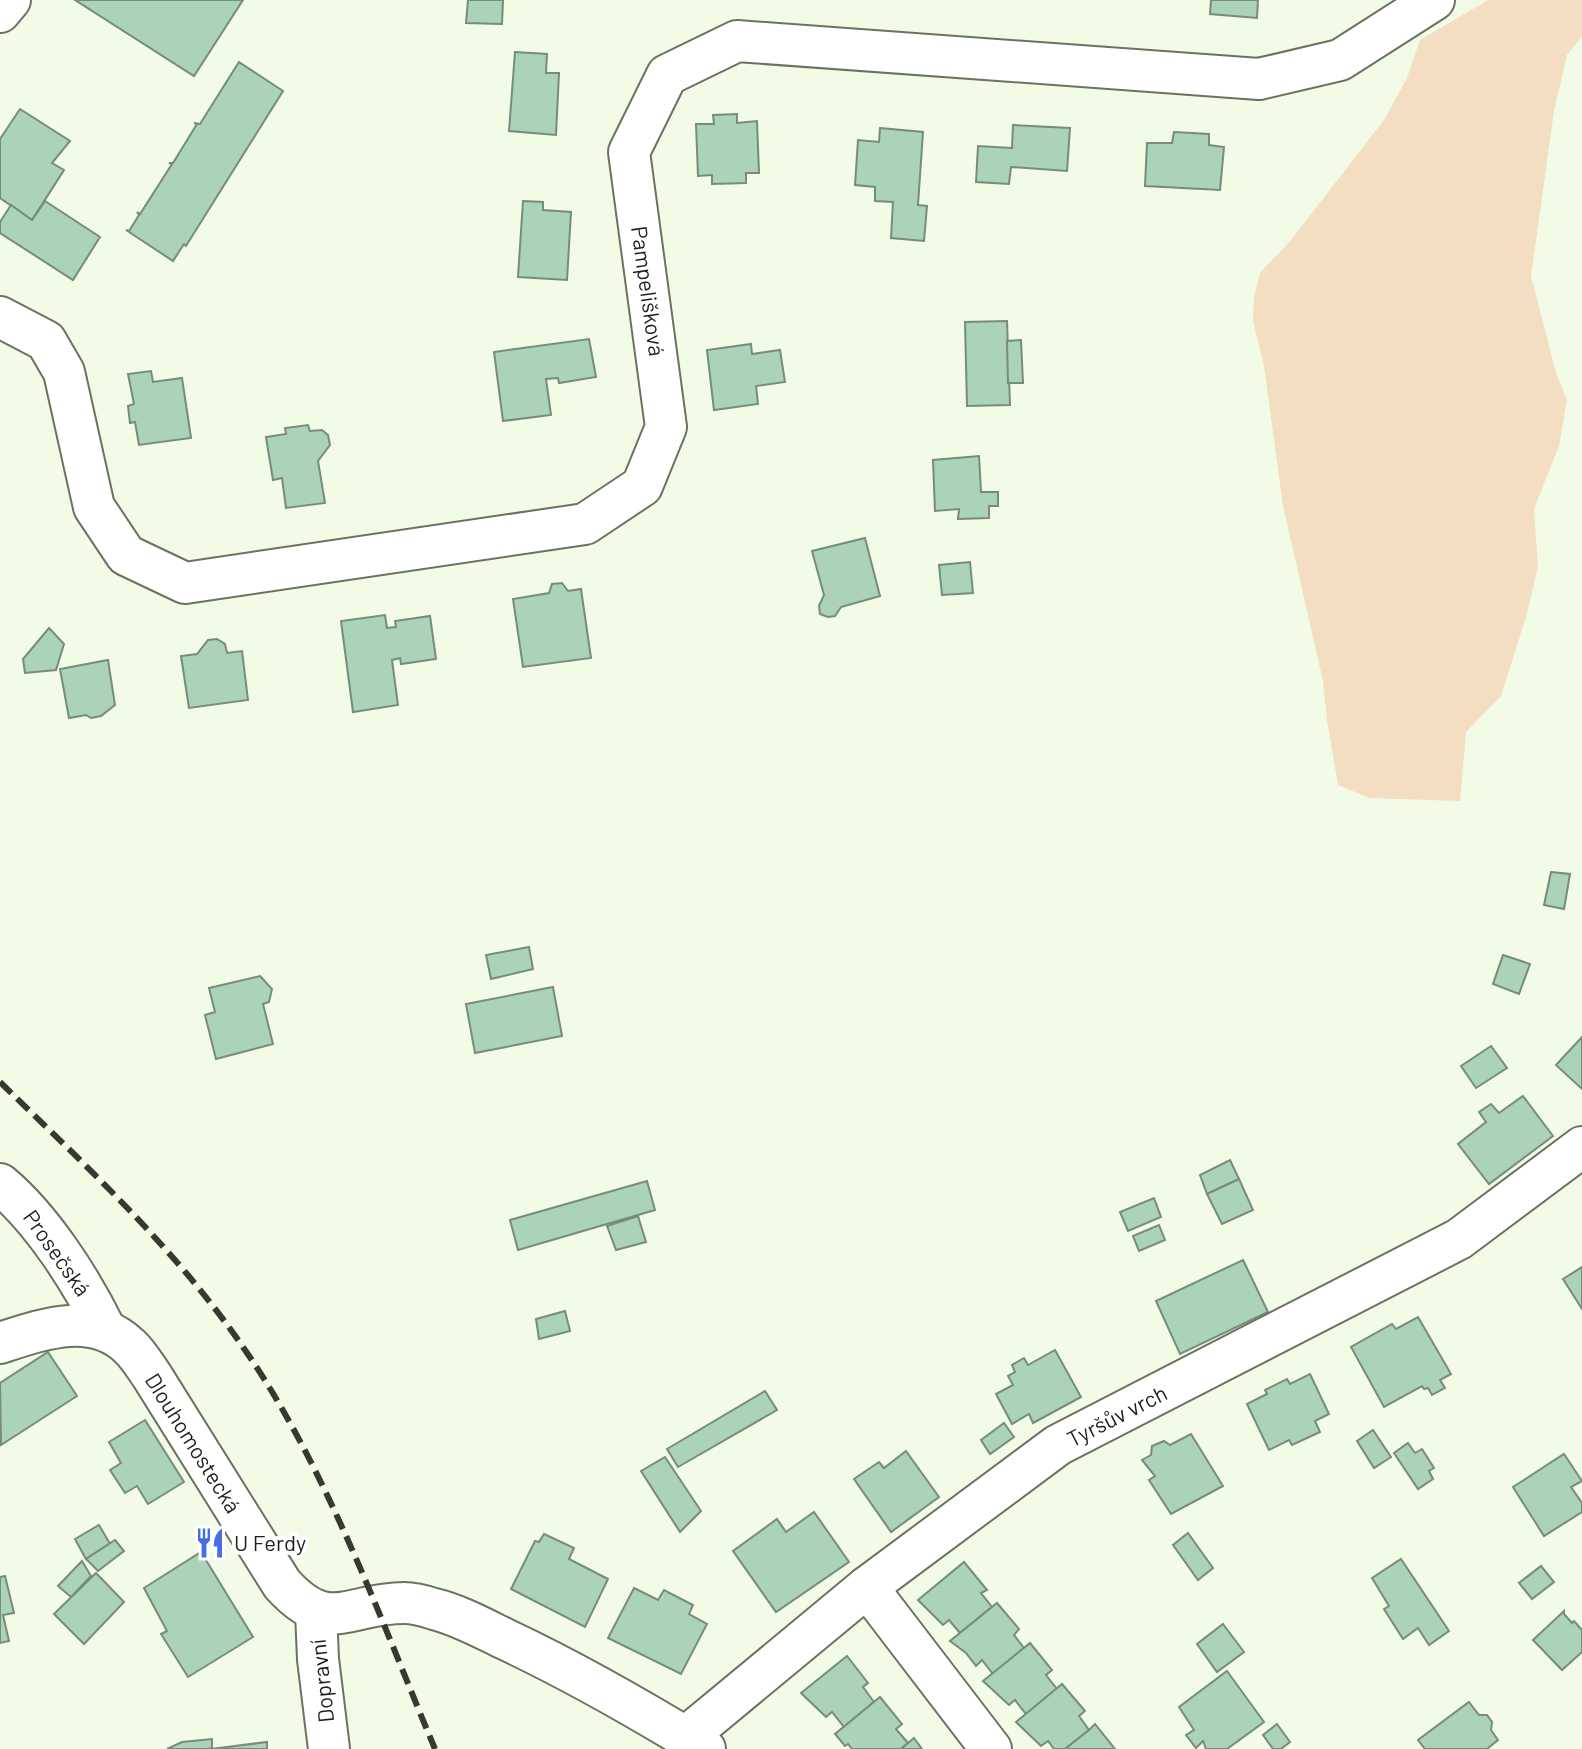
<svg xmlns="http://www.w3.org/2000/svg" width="1582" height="1749" viewBox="0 0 1582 1749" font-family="Barlow,sans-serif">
  <rect width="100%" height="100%" fill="#f1fbe5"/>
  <polygon fill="#f4dec2" points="1488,0 1582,0 1582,36 1567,55 1554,111 1531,276 1556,373 1567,400 1559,446 1534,509 1538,567 1526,617 1501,696 1466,732 1460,801 1370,798 1338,785 1327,720 1323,681 1283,506 1264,366 1253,321 1254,297 1260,273 1291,240 1384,120 1407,78 1420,40"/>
  <g fill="#abd3b8" stroke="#778b7e" stroke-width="2">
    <polygon points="75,0 243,0 194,76"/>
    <polygon points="468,0 503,0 502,24 466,23"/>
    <polygon points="1211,0 1258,0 1257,18 1210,14"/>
    <polygon points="515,52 547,54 546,73 559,73 556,135 509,131"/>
    <polygon points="239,62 283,91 186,246 184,244 173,261 126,230 129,231 139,215 137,212 140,214 172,164 169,163 173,163 197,124 194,123 200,124"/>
    <polygon points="20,109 70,141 52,163 64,170 32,220 0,198 0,139"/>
    <polygon points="737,114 737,123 757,121 759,173 746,173 746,183 712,184 712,175 698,176 696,124 714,124 713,115"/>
    <polygon points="1013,125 1070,128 1067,171 1011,167 1009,184 976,182 978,146 1012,148"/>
    <polygon points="880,128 923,132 918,205 927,206 924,241 891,238 893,202 875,201 875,187 855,185 858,140 879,142"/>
    <polygon points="1174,132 1209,134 1209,145 1224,147 1220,190 1145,186 1147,143 1172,143"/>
    <polygon points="45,201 100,237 73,280 0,233 0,222 11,205 32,220"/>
    <polygon points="523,201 543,202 543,210 571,212 567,280 518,277"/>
    <polygon points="1007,321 1010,405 967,406 965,322"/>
    <polygon points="589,339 596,377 559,383 558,378 546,379 551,415 503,421 494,352"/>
    <polygon points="1021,340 1023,383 1008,383 1007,341"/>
    <polygon points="751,344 752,354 780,350 785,382 756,386 758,404 714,410 707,350"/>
    <polygon points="151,371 153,382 182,378 191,438 139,445 135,422 130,423 128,406 134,404 128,374"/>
    <polygon points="308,425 310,431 322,430 328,435 330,445 318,461 325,503 286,508 282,478 273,480 266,437 286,434 285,428"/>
    <polygon points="979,456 981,492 998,492 998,506 989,506 989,518 958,519 959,509 935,511 933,460"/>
    <polygon points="865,538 880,596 841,607 835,616 828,617 820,614 819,606 824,595 812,551"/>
    <polygon points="970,562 973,593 942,595 939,565"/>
    <polygon points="562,583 568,591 581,589 591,658 523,667 513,599 549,593 552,584"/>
    <polygon points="385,615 387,628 396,627 395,621 430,616 436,659 401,664 400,658 392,660 398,705 353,712 341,621"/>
    <polygon points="49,628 64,644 56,670 25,673 23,659"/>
    <polygon points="217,639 225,644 227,653 242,651 248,700 189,708 181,656 197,654 208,640"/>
    <polygon points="108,660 115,705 101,716 91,718 86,715 69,718 60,669"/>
    <polygon points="1551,872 1570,874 1564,909 1544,905"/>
    <polygon points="529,947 533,969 491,979 486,955"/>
    <polygon points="1503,955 1530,964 1519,994 1493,984"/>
    <polygon points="260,976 272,989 269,1002 263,1004 273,1044 216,1059 205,1015 215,1012 209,988"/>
    <polygon points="553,987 562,1036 475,1053 466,1004"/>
    <polygon points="1582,1037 1582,1089 1556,1065"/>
    <polygon points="1491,1046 1507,1068 1476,1088 1461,1066"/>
    <polygon points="1523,1096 1553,1136 1489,1184 1458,1144 1486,1122 1479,1112 1491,1104 1499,1113"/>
    <polygon points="1230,1160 1239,1179 1207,1194 1200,1175"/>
    <polygon points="1239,1179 1253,1210 1222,1224 1207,1194"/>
    <polygon points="647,1181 655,1210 518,1250 510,1220"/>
    <polygon points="1154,1198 1161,1217 1128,1231 1120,1212"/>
    <polygon points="638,1216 646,1242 616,1250 607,1226"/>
    <polygon points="1159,1225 1165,1240 1139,1251 1133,1236"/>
    <polygon points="1243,1260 1268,1312 1180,1354 1156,1301"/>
    <polygon points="1582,1267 1582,1309 1563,1279"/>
    <polygon points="565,1311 570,1331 539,1339 536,1319"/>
    <polygon points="1418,1317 1451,1374 1440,1380 1445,1388 1432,1395 1428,1388 1424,1389 1422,1386 1384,1407 1351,1347 1392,1324 1396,1329"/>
    <polygon points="1055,1350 1081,1397 1033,1423 1029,1414 1012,1424 996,1394 1013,1385 1008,1376 1015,1372 1012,1365 1024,1358 1028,1365"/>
    <polygon points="48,1352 77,1396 1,1445 0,1383"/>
    <polygon points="1310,1374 1329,1414 1315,1421 1320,1432 1292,1445 1289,1440 1269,1450 1247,1404 1267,1394 1265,1390 1287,1379 1290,1384"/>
    <polygon points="765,1391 777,1410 678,1467 667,1449"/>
    <polygon points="145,1420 184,1482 148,1504 137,1486 125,1493 110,1470 121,1463 109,1442"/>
    <polygon points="1004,1423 1014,1437 990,1454 981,1440"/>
    <polygon points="1373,1430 1391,1457 1374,1468 1357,1441"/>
    <polygon points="1191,1434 1223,1486 1171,1514 1149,1480 1155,1476 1142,1460 1151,1455 1152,1446 1164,1441 1170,1445"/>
    <polygon points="1408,1443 1415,1453 1422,1449 1434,1468 1429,1471 1433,1479 1418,1489 1394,1453"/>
    <polygon points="906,1451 939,1497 891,1532 854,1479 879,1462 884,1468"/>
    <polygon points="1564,1454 1582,1481 1571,1487 1582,1503 1582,1512 1544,1536 1513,1487"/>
    <polygon points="665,1457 701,1511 680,1532 641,1471"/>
    <polygon points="814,1512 849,1562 776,1612 733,1551 777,1519 786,1532"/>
    <polygon points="99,1525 110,1544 86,1559 75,1539"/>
    <polygon points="1188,1533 1213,1568 1198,1580 1173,1545"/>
    <polygon points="544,1534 574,1548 569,1559 608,1579 585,1627 511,1589 535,1541 539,1542"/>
    <polygon points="115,1540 124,1551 98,1571 86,1559"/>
    <polygon points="201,1552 253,1637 188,1677 161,1634 167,1631 144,1588"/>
    <polygon points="1401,1559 1449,1631 1429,1645 1418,1628 1403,1639 1384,1609 1389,1606 1372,1578"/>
    <polygon points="82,1561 91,1576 71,1597 58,1586"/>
    <polygon points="964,1562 987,1590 981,1593 992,1607 960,1633 949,1620 943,1625 918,1600"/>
    <polygon points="1541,1566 1554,1582 1532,1599 1519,1583"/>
    <polygon points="96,1573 124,1602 84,1644 54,1614"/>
    <polygon points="5,1576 14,1613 3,1615 9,1641 0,1643 0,1577"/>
    <polygon points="634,1588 658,1600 664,1590 693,1605 689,1614 707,1624 681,1674 608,1638"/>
    <polygon points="997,1603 1019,1629 1014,1635 1024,1648 993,1674 982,1660 976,1666 966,1653 950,1641"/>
    <polygon points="1564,1611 1564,1614 1572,1623 1574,1621 1582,1630 1582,1652 1562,1670 1533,1640"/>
    <polygon points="1223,1624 1244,1652 1217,1672 1197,1644"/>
    <polygon points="1030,1643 1052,1670 1046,1675 1057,1689 1026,1714 1015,1700 1009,1705 983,1681"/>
    <polygon points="847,1656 868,1683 863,1687 874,1702 844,1727 832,1712 826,1717 801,1693"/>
    <polygon points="1227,1671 1264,1722 1227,1749 1206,1749 1203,1741 1196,1748 1186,1735 1194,1730 1179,1707"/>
    <polygon points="1062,1684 1085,1711 1079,1716 1089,1730 1065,1749 1054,1749 1048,1741 1041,1746 1016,1722"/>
    <polygon points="880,1697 902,1724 896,1729 908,1743 901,1749 852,1749 848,1744 845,1746 835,1734"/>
    <polygon points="1469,1702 1479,1715 1487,1715 1492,1722 1491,1730 1498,1740 1487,1749 1425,1749 1418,1740"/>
    <polygon points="1095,1724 1115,1749 1065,1749 1089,1730"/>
    <polygon points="1277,1724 1290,1742 1281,1749 1273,1749 1263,1735"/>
    <polygon points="914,1738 922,1749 901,1749 908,1743"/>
    <polygon points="212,1739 212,1748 208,1749 167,1749 182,1742"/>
    <polygon points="267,1742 267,1749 211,1749"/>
  </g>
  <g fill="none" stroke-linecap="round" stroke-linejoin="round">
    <g stroke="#6a7360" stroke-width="44">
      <g id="minor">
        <polyline points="0,12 10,0"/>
        <polyline points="0,317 46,341 64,372 94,507 126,555 185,583 585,524 642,486 666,427 629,152 667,75 737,41 1259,79 1340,60 1434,0"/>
        <path d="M0 1184C42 1219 81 1280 105 1329"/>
        <path d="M0 1343C43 1329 92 1311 129 1346 138 1354 145 1366 152 1376L282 1584C329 1636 348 1603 404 1603 414 1603 425 1606 434 1609 459 1615 484 1629 507 1640 575 1672 641 1710 705 1749"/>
        <polyline points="867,1587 991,1749"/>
        <polyline points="316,1612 318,1659 329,1749"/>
        <polyline points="686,1737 867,1587 1058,1445 1459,1239 1582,1147"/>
      </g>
    </g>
    <use href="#minor" stroke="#fff" stroke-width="40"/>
    <path stroke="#363931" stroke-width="6" stroke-dasharray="16 8" stroke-linecap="butt" d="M0 1082C86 1166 177 1250 245 1350 326 1467 380 1618 435 1749"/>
  </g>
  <defs>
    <g id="restaurant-bare" transform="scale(2.4)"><path d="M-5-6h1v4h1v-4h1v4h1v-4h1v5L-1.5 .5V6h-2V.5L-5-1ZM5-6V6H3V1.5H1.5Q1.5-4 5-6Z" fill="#466ee1" stroke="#fff" stroke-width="2.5" paint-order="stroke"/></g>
  </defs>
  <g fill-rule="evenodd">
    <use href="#restaurant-bare" x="210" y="1543"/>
  </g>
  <g text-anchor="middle" stroke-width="8" stroke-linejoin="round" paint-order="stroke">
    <g font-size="22" fill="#1d2019" stroke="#fff">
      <text transform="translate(648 291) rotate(82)" y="8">Pampelišková</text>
      <text transform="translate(57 1253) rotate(55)" y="8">Prosečská</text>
      <text transform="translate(1117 1416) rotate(-27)" y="8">Tyršův vrch</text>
      <text transform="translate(193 1443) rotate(58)" y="8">Dlouhomostecká</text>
      <text transform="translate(322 1681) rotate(-96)" y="8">Dopravní</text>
    </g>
    <g font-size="22" fill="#1d2019" stroke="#fff" text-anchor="start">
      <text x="234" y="1551">U Ferdy</text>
    </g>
  </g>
</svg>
